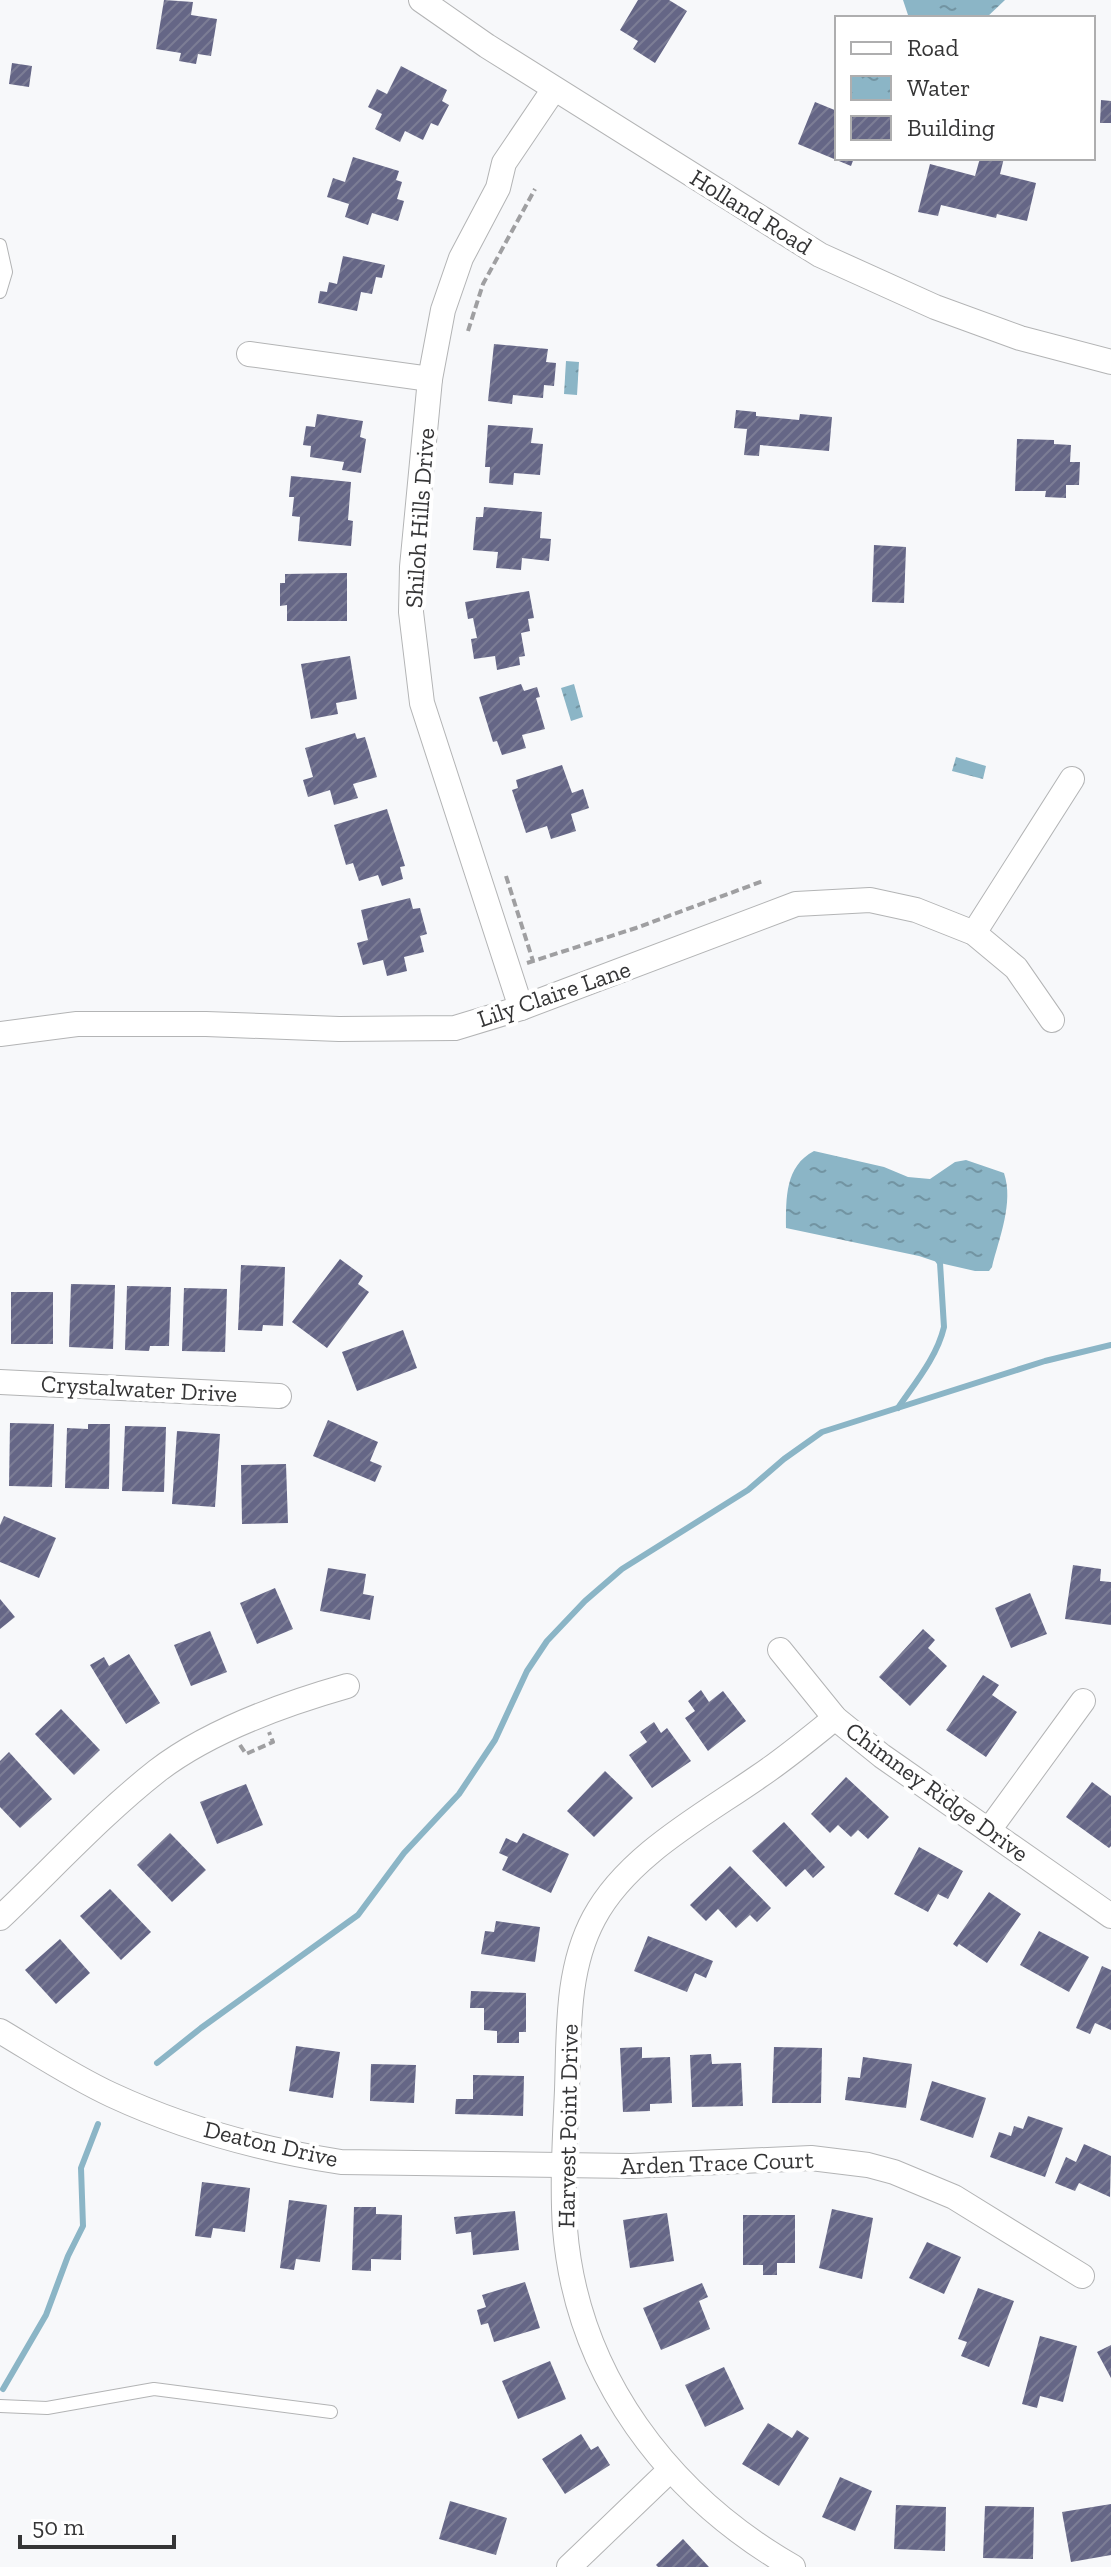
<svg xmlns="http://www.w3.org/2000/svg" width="1111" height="2567" viewBox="0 0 1111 2567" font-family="'Zilla Slab',serif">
  <defs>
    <pattern id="water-ripples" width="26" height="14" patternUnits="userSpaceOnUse" patternTransform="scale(2)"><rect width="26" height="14" fill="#8bb5c6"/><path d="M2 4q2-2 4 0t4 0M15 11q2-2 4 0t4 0" fill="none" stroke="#7294a2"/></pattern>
    <pattern id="building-hatch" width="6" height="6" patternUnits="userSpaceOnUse" patternTransform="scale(2)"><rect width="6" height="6" fill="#656686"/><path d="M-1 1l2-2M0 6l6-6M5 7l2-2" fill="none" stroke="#7c7d95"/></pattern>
  </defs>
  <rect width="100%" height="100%" fill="#f7f8fa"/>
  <g fill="url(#water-ripples)">
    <polygon points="903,0 1005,0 986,18 909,18"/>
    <polygon points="566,361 579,362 577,395 564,394"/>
    <polygon points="574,684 583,717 571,721 561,688"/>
    <polygon points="956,757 986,766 983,779 952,771"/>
    <path d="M814 1151 884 1167 908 1177 930 1179 955 1162 966 1160 1004 1173C1014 1203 999 1238 992 1267L989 1271H975L940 1263 919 1256 786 1228C786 1198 785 1166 814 1151Z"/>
  </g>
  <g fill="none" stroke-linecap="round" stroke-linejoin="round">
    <g stroke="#8bb5c6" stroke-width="6">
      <path d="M898 1408C915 1383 937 1357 944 1327L940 1263 936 1257"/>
      <polyline points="157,2063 201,2028 358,1915 404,1853 459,1794 495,1740 527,1671 547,1641 585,1601 622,1569 748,1490 784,1459 822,1432 1045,1361 1111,1345"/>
      <polyline points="3,2389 46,2315 68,2256 83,2226 81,2168 98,2124"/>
    </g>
  </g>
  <g fill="url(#building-hatch)">
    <polygon points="164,0 193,2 191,15 217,19 211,56 198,54 196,64 179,61 181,53 156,49"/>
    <polygon points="638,0 669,0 687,11 655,63 633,49 638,41 620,30"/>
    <polygon points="12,63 32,66 29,87 9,84"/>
    <polygon points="401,66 447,90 442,101 449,105 438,126 431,123 423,140 405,131 400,142 375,129 382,114 368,107 377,89 387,94"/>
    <polygon points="1101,100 1111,101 1111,123 1100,123"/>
    <polygon points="815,102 837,111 837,158 854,158 851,166 798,144"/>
    <polygon points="353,157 399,171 396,180 402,182 397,199 404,201 398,221 372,213 368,225 345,217 349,204 327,197 333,178 345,182"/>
    <polygon points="980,158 1004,158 1000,174 1036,183 1027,221 997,214 996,218 941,205 938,216 918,212 930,164 975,176"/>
    <polygon points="343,256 385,265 382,278 376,277 372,294 361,292 357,311 318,303 320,291 327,292 329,282 337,284"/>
    <polygon points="494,344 548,349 546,362 556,363 554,386 544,385 543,398 513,395 512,404 488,401"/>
    <polygon points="736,410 756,412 756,416 799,420 800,414 832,417 829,451 760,445 759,456 744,455 747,429 734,428"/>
    <polygon points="317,414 363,421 360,437 366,439 361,473 342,470 344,462 310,457 311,446 303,445 306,426 315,427"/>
    <polygon points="488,425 533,428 531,443 543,444 540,475 514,473 513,485 489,483 490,467 485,467"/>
    <polygon points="1017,439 1054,440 1054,444 1071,445 1070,462 1080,462 1079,485 1066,485 1066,498 1045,497 1046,491 1015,491"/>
    <polygon points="291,476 351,482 348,520 353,521 351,546 298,541 300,517 292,516 294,497 289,497"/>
    <polygon points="484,507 542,512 540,538 551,539 549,561 522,558 521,570 496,568 498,552 473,550 476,517 483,517"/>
    <polygon points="874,545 906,547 904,603 872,602"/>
    <polygon points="347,573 347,621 287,621 287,605 280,606 280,583 285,583 285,574"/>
    <polygon points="529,591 534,618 528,619 530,631 521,633 525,656 519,657 520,665 497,670 495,656 474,659 471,639 477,638 473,618 468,619 465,602"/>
    <polygon points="350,656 357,699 336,703 338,714 311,719 301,664"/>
    <polygon points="521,684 524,691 537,687 540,697 536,698 545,729 522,735 526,748 502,755 497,741 493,742 479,697"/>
    <polygon points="355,733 357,739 365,737 377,777 353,784 358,798 334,805 330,790 308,797 303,780 313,777 305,748"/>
    <polygon points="562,765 572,793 583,789 589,808 571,814 576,831 551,839 547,826 526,833 512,790 518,788 516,780"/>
    <polygon points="387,809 405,866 400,867 403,879 382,886 378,875 359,881 353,863 346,865 334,825"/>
    <polygon points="410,898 413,909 420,908 427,934 420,936 424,952 404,957 407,971 387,976 383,960 363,965 357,943 368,940 361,910"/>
    <polygon points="340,1259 363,1276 358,1284 369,1292 327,1348 292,1322"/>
    <polygon points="241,1265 285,1267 283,1326 263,1325 262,1331 238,1330"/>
    <polygon points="71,1284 115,1285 113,1349 69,1347"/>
    <polygon points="127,1286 171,1287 169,1346 150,1346 149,1351 125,1350"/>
    <polygon points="184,1288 227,1289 225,1352 182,1351"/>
    <rect x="11" y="1292" width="42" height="52"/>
    <polygon points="403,1330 417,1368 357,1391 342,1352"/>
    <polygon points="328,1420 378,1442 370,1461 382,1466 375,1482 313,1456"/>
    <polygon points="10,1423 54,1424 52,1487 9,1486"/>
    <polygon points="88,1424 110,1424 109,1489 65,1488 67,1428 88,1429"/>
    <polygon points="125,1426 166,1427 164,1492 122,1491"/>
    <polygon points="177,1431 220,1434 215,1507 172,1504"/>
    <polygon points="286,1464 288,1523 242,1524 241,1465"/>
    <polygon points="4,1516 56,1538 39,1578 0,1562 0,1525"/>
    <polygon points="1073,1565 1101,1569 1100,1581 1111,1582 1111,1625 1065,1619"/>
    <polygon points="328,1568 366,1574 363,1594 374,1596 370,1620 320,1611"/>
    <polygon points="275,1588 293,1629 257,1644 240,1603"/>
    <polygon points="1030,1593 1047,1634 1011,1648 995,1608"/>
    <polygon points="0,1599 15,1617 0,1629"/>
    <polygon points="923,1629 935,1640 928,1648 947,1666 910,1706 879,1677"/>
    <polygon points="210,1631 227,1672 191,1686 174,1645"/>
    <polygon points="129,1654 160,1703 126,1724 90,1665 104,1657 109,1666"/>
    <polygon points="983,1675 999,1685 992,1695 1017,1712 986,1757 946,1730"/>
    <polygon points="701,1690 709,1702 723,1691 746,1721 708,1751 685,1718 695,1711 688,1701"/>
    <polygon points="61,1709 100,1750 74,1775 35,1734"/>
    <polygon points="654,1722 661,1733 667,1728 691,1761 652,1788 629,1755 647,1742 640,1732"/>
    <polygon points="9,1752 52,1799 20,1828 0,1807 0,1761"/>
    <polygon points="605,1771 633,1798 594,1837 567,1811"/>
    <polygon points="846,1777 889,1817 868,1839 858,1830 851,1837 838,1825 830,1833 811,1814"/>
    <polygon points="1092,1782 1111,1796 1111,1846 1109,1848 1066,1817"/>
    <polygon points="246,1784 263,1825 217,1844 200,1802"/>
    <polygon points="784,1822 825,1867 813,1878 805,1869 786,1887 752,1851"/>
    <polygon points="170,1833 206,1870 172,1902 137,1865"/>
    <polygon points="523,1833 569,1854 551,1893 502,1870 508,1857 499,1853 506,1838 517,1843"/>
    <polygon points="919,1847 963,1871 948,1899 938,1894 928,1912 894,1894"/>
    <polygon points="730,1866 771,1908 757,1922 750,1915 736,1928 718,1909 706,1921 690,1905"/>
    <polygon points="110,1889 151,1932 121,1960 80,1916"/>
    <polygon points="989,1892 1021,1914 987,1963 959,1944 957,1947 953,1944"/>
    <polygon points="496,1921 540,1927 535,1962 481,1954 485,1931 494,1932"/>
    <polygon points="1039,1931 1089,1957 1069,1992 1020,1965"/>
    <polygon points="648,1936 713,1961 706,1978 695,1973 687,1992 634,1971"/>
    <polygon points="60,1939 90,1973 56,2004 25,1970"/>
    <polygon points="1102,1966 1111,1970 1111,2030 1095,2023 1090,2034 1076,2028"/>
    <polygon points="471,1991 526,1993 526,2032 519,2032 519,2043 497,2043 497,2031 484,2030 484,2008 470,2008"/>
    <polygon points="296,2046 340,2052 333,2098 289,2091"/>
    <polygon points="642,2047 642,2058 670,2057 672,2103 650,2104 650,2111 623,2112 620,2048"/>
    <polygon points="774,2047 822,2048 821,2103 772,2103"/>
    <polygon points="711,2054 712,2064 741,2063 743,2106 692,2107 690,2055"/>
    <polygon points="863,2057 912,2064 906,2108 845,2100 848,2077 860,2078"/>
    <polygon points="371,2064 416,2065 414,2103 370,2101"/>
    <polygon points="473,2075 524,2076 523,2116 455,2114 456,2099 473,2099"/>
    <polygon points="932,2081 986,2098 973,2138 920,2120"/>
    <polygon points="1028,2116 1063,2128 1045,2177 990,2157 999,2132 1011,2136 1014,2126 1023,2129"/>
    <polygon points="1084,2144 1111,2156 1110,2197 1079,2183 1075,2191 1055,2183 1066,2157 1076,2162"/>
    <polygon points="202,2182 250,2188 245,2232 213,2228 211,2238 195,2236"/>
    <polygon points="289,2200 327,2205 320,2262 296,2259 294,2270 280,2268"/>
    <polygon points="354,2207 376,2207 376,2214 402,2215 401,2260 371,2259 371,2271 352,2270"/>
    <polygon points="832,2209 873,2218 862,2279 819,2268"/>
    <polygon points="515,2211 519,2250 473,2255 471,2232 456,2234 454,2217"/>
    <polygon points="667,2213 674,2261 630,2268 623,2220"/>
    <polygon points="743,2215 795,2215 795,2263 777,2263 777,2275 763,2275 763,2265 743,2265"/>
    <polygon points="927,2242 961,2257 944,2294 909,2278"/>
    <polygon points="525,2282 540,2328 494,2342 488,2323 481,2325 477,2310 486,2307 482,2295"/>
    <polygon points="702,2283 708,2297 699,2301 710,2329 661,2350 643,2308"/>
    <polygon points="978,2288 1014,2301 989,2367 961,2356 967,2342 958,2339"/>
    <polygon points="1040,2336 1077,2346 1063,2402 1040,2396 1037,2408 1022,2404"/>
    <polygon points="1111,2345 1111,2378 1097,2352"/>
    <polygon points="550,2361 566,2399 518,2419 502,2381"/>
    <polygon points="724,2367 744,2409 705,2427 685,2385"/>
    <polygon points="768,2423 792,2438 797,2430 809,2438 779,2486 742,2464"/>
    <polygon points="581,2434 591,2450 598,2446 610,2465 565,2494 542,2459"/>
    <polygon points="840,2477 872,2491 855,2531 822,2517"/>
    <polygon points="450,2501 507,2518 496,2555 439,2539"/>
    <polygon points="1111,2504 1111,2555 1071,2562 1062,2512"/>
    <polygon points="896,2505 946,2507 945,2551 894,2549"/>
    <polygon points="985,2506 1034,2507 1033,2559 983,2558"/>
    <polygon points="683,2539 709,2567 658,2567 656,2565"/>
  </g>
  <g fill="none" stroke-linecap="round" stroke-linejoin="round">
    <g stroke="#b3b4b5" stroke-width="14">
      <g id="lane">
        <polyline points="0,245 6,272 0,292"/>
        <polyline points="0,2406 47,2408 154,2389 331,2412"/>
      </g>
    </g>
    <g stroke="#b3b4b5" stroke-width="26">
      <g id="street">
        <polyline points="421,0 487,46 820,255 935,307 1020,338 1111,362"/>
        <polyline points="249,354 430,379"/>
        <polyline points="974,933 1072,779"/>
        <polyline points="521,1008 422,703 411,612 412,567 430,379 443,310 461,258 498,188 504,163 554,89"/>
        <polyline points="0,1034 77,1024 206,1024 339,1029 455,1028 521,1008 796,904 870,900 916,910 974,933 1016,968 1052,1020"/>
        <polyline points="0,1382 279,1396"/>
        <polyline points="780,1650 835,1718 882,1756 1111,1916"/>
        <polyline points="989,1830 1083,1701"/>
        <path d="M0 1918C52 1869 101 1815 157 1771 210 1730 284 1704 347 1686"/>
        <path d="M0 2031C37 2053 73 2077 112 2095 183 2128 263 2150 341 2162L630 2166 811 2158 868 2165 894 2172 954 2197 1082 2276"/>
        <polyline points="569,2567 670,2470"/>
        <path d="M793 2567C668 2495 577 2376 565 2229 562 2183 565 2136 567 2090 569 2032 566 1970 594 1918 627 1856 702 1816 758 1777 785 1759 810 1738 835 1718"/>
      </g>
    </g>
    <g stroke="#9f9fa1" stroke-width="4" stroke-dasharray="8 4" stroke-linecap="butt">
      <polyline points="468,331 483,284 535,189"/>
      <polyline points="506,876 533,961"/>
      <polyline points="527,963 636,928 763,881"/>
      <polyline points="240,1745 246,1754 273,1742 269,1732"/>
    </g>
    <use href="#lane" stroke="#fff" stroke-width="12"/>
    <use href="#street" stroke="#fff" stroke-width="24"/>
  </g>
  <g text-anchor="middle" stroke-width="8" stroke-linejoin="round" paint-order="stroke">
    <g font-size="24" fill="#353536" stroke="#fff">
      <text transform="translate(751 212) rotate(32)" y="8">Holland Road</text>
      <text transform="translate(420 518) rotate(-86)" y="8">Shiloh Hills Drive</text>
      <text transform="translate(554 994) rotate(-19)" y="8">Lily Claire Lane</text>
      <text transform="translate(139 1389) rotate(3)" y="8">Crystalwater Drive</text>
      <text transform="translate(937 1792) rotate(36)" y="8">Chimney Ridge Drive</text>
      <text transform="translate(568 2126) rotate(-89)" y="8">Harvest Point Drive</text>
      <text transform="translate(271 2144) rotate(13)" y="8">Deaton Drive</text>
      <text transform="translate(717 2163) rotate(-2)" y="8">Arden Trace Court</text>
    </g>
  </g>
  <rect x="835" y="16" width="260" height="144" fill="#ffffff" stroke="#aeaeaf" stroke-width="2"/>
  <rect x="851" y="42" width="40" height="12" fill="#ffffff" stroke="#aeaeaf" stroke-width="2"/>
  <text x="907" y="56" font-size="24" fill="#353536">Road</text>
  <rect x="851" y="76" width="40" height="24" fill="url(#water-ripples)" stroke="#aeaeaf" stroke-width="2"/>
  <text x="907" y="96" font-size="24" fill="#353536">Water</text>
  <rect x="851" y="116" width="40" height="24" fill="url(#building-hatch)" stroke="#aeaeaf" stroke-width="2"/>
  <text x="907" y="136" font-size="24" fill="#353536">Building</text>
  <path d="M20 2535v12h154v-12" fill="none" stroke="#353536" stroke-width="4"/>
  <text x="32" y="2535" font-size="24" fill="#353536" stroke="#ffffff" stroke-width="6" paint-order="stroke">50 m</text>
</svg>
